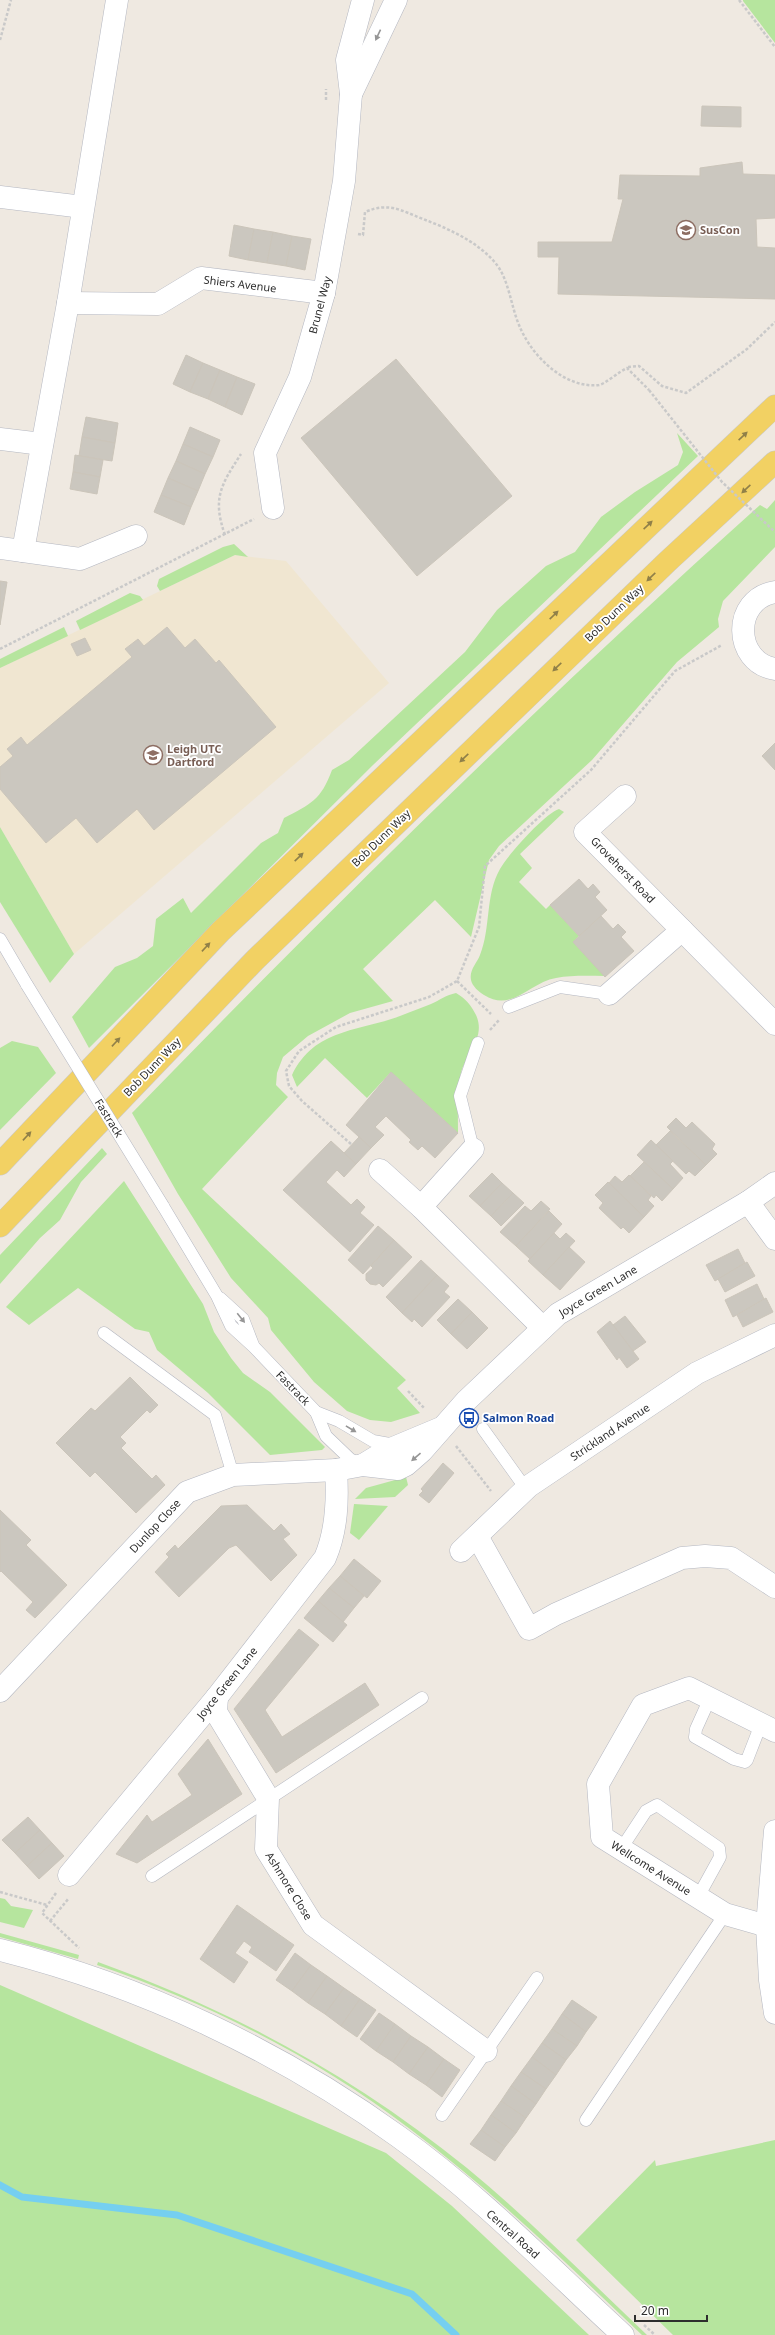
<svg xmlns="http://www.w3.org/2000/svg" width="775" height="2335" viewBox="0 0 775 2335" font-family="'Noto Sans',sans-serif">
  <rect width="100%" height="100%" fill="#efe9e1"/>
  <polygon fill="#f0e6d1" points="235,555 286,561 389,683 74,954 0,827 0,668"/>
  <g fill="#b6e59e">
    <polygon points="743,0 775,0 775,43 743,1"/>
    <path d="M677 433 698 456 373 765 89 1048 72 1017 115 967 137 958 153 946 156 919 183 898 191 913 261 843 278 833 284 818C311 804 321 800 332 770L349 760 465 652 497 610 546 566 575 552 601 517 635 492 678 465 683 452Z"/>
    <path d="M775 500V547L723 601 718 619 719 627 677 662 592 760 499 846 489 860 471 937 435 900 363 969 393 1001 350 1013 308 1036 283 1057 277 1073 276 1085 288 1097 202 1189 406 1380 397 1388 420 1413 391 1422 370 1420 347 1411 314 1382 271 1330 268 1318 231 1278 178 1194 132 1113C335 904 543 699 760 505L767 509Z"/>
    <polygon points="234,544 248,557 235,555 160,591 157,586 159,579 223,547"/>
    <polygon points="130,593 140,596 143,600 80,630 76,621"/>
    <polygon points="64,627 68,636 0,668 0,659"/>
    <path d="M559 809 564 812 520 854 532 868 519 882 546 909 550 905 579 936 573 942 605 976C589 976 572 975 556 978 530 982 512 1013 484 995 479 992 472 986 471 980 469 970 477 963 480 955 491 928 485 895 500 869 508 855 544 814 559 809Z"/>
    <polygon points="0,827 74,954 50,983 0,902"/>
    <path d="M456 993C466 999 471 1005 476 1015 487 1039 463 1055 460 1078 457 1096 458 1115 458 1133L391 1072 367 1098 325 1058 297 1087 292 1075C315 1028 358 1032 400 1016 410 1012 421 1008 431 1004 440 1000 446 995 456 993Z"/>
    <polygon points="12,1041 38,1047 56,1073 0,1130 0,1048"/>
    <polygon points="102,1148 107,1154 81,1182 60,1220 40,1238 0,1284 0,1255"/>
    <polygon points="124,1181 203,1304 214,1332 231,1358 243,1373 270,1392 325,1447 322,1450 270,1455 208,1393 157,1350 149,1332 135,1329 78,1288 29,1325 6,1307"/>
    <polygon points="406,1477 408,1485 395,1497 355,1499 366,1488"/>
    <polygon points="354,1504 388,1506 359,1540 350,1533"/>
    <polygon points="0,1898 5,1899 11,1906 33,1910 24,1928 0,1922"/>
    <polygon points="0,1933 79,1955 78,1959 0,1937"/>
    <path d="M98 1962C236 2012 353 2076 467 2168 530 2220 588 2279 647 2335H642C567 2264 493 2191 410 2129 317 2058 208 2003 97 1965Z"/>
    <polygon points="0,1985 386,2153 452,2206 589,2335 0,2335"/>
    <polygon points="775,2140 775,2335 673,2335 576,2240 655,2160 656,2166"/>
  </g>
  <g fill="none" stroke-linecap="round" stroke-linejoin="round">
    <polyline stroke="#75cff0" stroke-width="7" points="0,2185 22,2197 177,2215 412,2294 456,2335"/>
  </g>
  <g fill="#cbc7bf" stroke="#cbc5ba">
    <polygon points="702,106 741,107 741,127 701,126"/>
    <polygon points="742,162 743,174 775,175 775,218 756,219 757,247 775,248 775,299 558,294 559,257 538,257 538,242 612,242 623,199 618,199 620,175 700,176 700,168"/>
    <polygon points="234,225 254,229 248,260 229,256"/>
    <polygon points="254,229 273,232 267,263 248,260"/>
    <polygon points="273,232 292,236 286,266 267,263"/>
    <polygon points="292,236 311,239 305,270 286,266"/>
    <polygon points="186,355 203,363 190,392 173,384"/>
    <polygon points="396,359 512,496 417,576 301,438"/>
    <polygon points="203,363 220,370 208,399 190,392"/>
    <polygon points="220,370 237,377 225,407 208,399"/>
    <polygon points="237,377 255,384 242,415 225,407"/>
    <polygon points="86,417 118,423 115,443 82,437"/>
    <polygon points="190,427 220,440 213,457 183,444"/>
    <polygon points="82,437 115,443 112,461 79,456"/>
    <polygon points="183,444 213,457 205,474 176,461"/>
    <polygon points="75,455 103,460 100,477 73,472"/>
    <polygon points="176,461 205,474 198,491 168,478"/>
    <polygon points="73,472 100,477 97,494 70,489"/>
    <polygon points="168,478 198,491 191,507 161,495"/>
    <polygon points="161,495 191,507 184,525 154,512"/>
    <polygon points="0,581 7,582 0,625"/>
    <polygon points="167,627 185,648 195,639 216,663 219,660 276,727 154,830 137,809 97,843 76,818 46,843 0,789 0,767 13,756 7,749 21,737 27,745 132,657 125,649 138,639 144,646"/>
    <polygon points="85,638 91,650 77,656 71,644"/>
    <polygon points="775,743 775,770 762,756"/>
    <polygon points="579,879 588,889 593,884 600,892 595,897 607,910 579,936 550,905"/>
    <polygon points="601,916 613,929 618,924 626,932 621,937 634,951 605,977 573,942"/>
    <polygon points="391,1072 458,1133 435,1158 422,1146 418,1150 409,1142 411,1140 386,1116 375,1127 384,1135 371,1148 346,1125"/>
    <polygon points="676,1118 686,1128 692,1122 715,1144 712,1149 717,1154 706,1165 667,1127"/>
    <polygon points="670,1131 706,1165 695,1176 689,1171 686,1174 656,1145"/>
    <polygon points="359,1137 371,1148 356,1164 344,1153"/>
    <polygon points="651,1140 673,1161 670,1164 683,1178 673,1189 637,1155"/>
    <polygon points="331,1141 356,1164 344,1177 337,1170 326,1182 351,1205 357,1199 365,1207 360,1213 374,1225 350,1252 283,1190"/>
    <polygon points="644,1162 673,1189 662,1201 656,1195 654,1198 630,1176"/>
    <polygon points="492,1173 502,1183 480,1206 469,1196"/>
    <polygon points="629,1175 651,1196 648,1200 654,1206 644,1217 609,1183 615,1176 622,1182"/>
    <polygon points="608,1182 644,1217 629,1233 623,1227 621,1229 599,1208 603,1203 595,1195"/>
    <polygon points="502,1183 513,1193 491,1216 480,1206"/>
    <polygon points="513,1193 524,1203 501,1226 491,1216"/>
    <polygon points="541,1201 550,1209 516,1246 500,1232 525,1206 531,1211"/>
    <polygon points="549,1211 562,1224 530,1259 516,1246"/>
    <polygon points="378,1226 394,1240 363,1274 348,1260"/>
    <polygon points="554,1233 560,1239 566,1233 575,1241 543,1275 528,1261"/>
    <polygon points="394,1240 412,1257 383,1287 379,1283 376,1285 370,1284 366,1280 366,1274 373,1268 371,1266"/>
    <polygon points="569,1247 585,1262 560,1290 543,1275"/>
    <polygon points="738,1249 745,1263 715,1281 706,1265"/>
    <polygon points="421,1260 437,1275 402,1313 386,1297"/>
    <polygon points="747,1262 755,1276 725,1292 718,1279"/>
    <polygon points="437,1275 449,1286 444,1292 450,1297 422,1327 414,1319 412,1322 402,1313"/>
    <polygon points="757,1284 764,1299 733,1317 725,1300"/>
    <polygon points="766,1298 773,1312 743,1327 737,1315"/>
    <polygon points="458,1299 472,1312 451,1334 437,1320"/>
    <polygon points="472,1312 488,1328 467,1349 451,1334"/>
    <polygon points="625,1316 646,1342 633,1351 613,1325"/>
    <polygon points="610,1321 639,1359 627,1368 619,1357 617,1360 597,1332"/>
    <polygon points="130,1377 158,1405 150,1413 147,1410 120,1437 126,1443 121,1448 152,1479 156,1475 165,1485 136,1513 95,1472 90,1477 56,1443 91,1408 95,1411"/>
    <polygon points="443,1463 454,1473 429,1503 419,1495 423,1491 421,1489"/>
    <polygon points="247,1505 274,1531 281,1524 290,1534 283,1539 297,1555 271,1581 236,1545 229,1548 179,1597 155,1572 169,1557 166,1554 175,1545 178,1549 221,1506"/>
    <polygon points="0,1510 31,1540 26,1545 67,1585 35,1618 26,1610 33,1602 1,1571 0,1572"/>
    <polygon points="354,1559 381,1581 367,1598 340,1576"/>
    <polygon points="340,1576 364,1596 354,1608 329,1588"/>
    <polygon points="329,1588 354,1608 343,1622 318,1601"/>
    <polygon points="318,1601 347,1625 333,1642 304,1618"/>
    <polygon points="299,1629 319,1645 265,1710 282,1737 365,1683 379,1705 276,1773 234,1709"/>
    <polygon points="208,1739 242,1794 137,1863 116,1854 147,1815 152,1822 192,1795 178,1774"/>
    <polygon points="28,1817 40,1830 15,1853 2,1840"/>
    <polygon points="40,1830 52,1843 27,1866 15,1853"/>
    <polygon points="52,1843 64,1856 39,1879 27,1866"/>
    <polygon points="237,1905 294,1945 276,1971 249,1952 252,1947 244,1941 235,1953 248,1962 234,1983 200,1959"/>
    <polygon points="295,1953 311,1965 292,1991 276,1980"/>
    <polygon points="311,1965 327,1976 308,2003 292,1991"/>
    <polygon points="327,1976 344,1988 325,2014 308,2003"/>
    <polygon points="344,1988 360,1999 341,2026 325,2014"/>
    <polygon points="360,1999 376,2010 357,2037 341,2026"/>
    <polygon points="572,2000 597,2017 586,2032 562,2014"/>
    <polygon points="379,2013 395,2024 376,2051 360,2039"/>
    <polygon points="562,2014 586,2032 577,2046 552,2029"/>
    <polygon points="395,2024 411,2036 393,2062 376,2051"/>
    <polygon points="552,2029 577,2046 566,2060 542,2043"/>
    <polygon points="411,2036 428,2047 409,2074 393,2062"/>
    <polygon points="542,2043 566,2060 556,2075 532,2057"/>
    <polygon points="428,2047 444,2059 426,2085 409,2074"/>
    <polygon points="532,2057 556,2075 546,2089 521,2072"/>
    <polygon points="444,2059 460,2070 442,2097 426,2085"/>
    <polygon points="521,2072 546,2089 536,2104 511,2086"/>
    <polygon points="511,2086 536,2104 526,2118 501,2101"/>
    <polygon points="501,2101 526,2118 516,2133 491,2115"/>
    <polygon points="491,2115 516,2133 505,2147 481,2130"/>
    <polygon points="481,2130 505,2147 495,2161 470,2144"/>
  </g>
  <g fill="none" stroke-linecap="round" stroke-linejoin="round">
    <g stroke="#b4b7c1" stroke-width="13">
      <g id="service">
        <polyline points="0,939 27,985"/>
        <polyline points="509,1007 560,987 609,994"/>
        <polyline points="473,1149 460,1096 478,1043"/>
        <polyline points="163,1206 217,1296 231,1326 254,1347 316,1412 326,1436 350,1459 361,1465"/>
        <polyline points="220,1298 243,1319 253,1345"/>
        <polyline points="104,1333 215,1415 233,1475"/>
        <polyline points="316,1412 339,1421 373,1441 395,1445"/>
        <polyline points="483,1429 526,1489"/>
        <polyline points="710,1698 696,1729 695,1737 734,1759 745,1762 747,1760 761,1724"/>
        <polyline points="621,1849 646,1811 657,1805 719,1848 720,1857 698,1897"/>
        <polyline points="152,1876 422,1698"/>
        <polyline points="442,2115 537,1978"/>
        <polyline points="586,2120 725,1914"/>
      </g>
    </g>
    <g stroke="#b4b7c1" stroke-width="23">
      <g id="minor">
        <polyline points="351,94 396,0"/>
        <polyline points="0,197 83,207"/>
        <polyline points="68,303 158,304 201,278 324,293"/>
        <polyline points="0,439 42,444"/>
        <polyline points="273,508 265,453 300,377 324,293 344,181 351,94 347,60 363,0"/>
        <polyline points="0,548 80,559 136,536"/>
        <polyline points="23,551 68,303 117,0"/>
        <path d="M775 592C732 599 733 662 775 669"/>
        <polyline points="625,796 585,832 775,1024"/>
        <polyline points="609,994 682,930"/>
        <polyline points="473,1149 421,1207 543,1328"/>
        <polyline points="380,1170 421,1207"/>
        <polyline points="748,1202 775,1239"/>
        <polyline points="363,1465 386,1451 441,1428"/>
        <polyline points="477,1536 529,1629 556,1614 682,1558 705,1556 731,1558 775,1587"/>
        <polyline points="461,1551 529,1486 697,1373 775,1335"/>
        <polyline points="0,1691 187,1492 233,1475 336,1470 363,1465 398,1469 406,1465 422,1451 466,1401 558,1314 748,1202 775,1183"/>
        <polyline points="217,1697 216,1712 268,1798 266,1849 313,1925 486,2051"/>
        <polyline points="775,1831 767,1926 770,1980 775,2013"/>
        <path d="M69 1875 217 1697 325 1558C337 1530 338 1500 336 1470"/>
        <polyline points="767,1926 725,1914 602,1837 598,1784 643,1705 689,1688 775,1731"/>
      </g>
    </g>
    <g stroke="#b4b7c1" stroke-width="23">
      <path id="tertiary" d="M0 1950C143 1986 280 2051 399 2137 480 2195 550 2268 623 2335"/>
    </g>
    <g stroke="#c9c9c9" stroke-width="23">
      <g id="primary">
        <polyline points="0,1164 220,932 775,406"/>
        <polyline points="0,1226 255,960 667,562 775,462"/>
      </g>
    </g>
    <g stroke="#c9c9c9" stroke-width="2.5" stroke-dasharray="3 2" stroke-linecap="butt">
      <polyline points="739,0 775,47"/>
      <polyline points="0,40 11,0"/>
      <polyline points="326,100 326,89"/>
      <path d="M358 234 363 235 365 212C389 202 400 210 423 219 449 229 479 242 497 265 509 281 511 306 519 325 531 355 564 389 599 385 605 384 620 371 627 368L649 390"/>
      <polyline points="628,367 639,366 662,386 686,393 747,349 775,322"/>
      <path d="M225 535C212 498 221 485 241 454"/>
      <polyline points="0,649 254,519"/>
      <polyline points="457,981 491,1014"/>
      <polyline points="490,1030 499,1020"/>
      <polyline points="351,1144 302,1101 289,1086 286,1071 299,1051 336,1027 429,997 457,981 479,927 485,866 591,770 675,671 722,645"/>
      <polyline points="408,1391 425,1409"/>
      <polyline points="456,1446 491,1491"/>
      <polyline points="0,1892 47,1905"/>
      <polyline points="56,1893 42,1913 79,1948"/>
      <polyline points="50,1921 69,1898"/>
      <polyline points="644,2325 655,2335"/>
    </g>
    <use href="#service" stroke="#fff" stroke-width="12"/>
    <use href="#minor" stroke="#fff" stroke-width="22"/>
    <use href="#tertiary" stroke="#fff" stroke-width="22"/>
    <use href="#primary" stroke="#f2d163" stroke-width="22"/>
    <g stroke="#b4b7c1" stroke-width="13" stroke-linecap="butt">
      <polyline id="service-bridge" points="27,985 163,1206"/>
    </g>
    <polyline stroke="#c9c9c9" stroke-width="2.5" stroke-dasharray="3 2" stroke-linecap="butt" points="649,390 722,482 775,532"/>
    <use href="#service-bridge" stroke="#fff" stroke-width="12"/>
  </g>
  <defs><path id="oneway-solid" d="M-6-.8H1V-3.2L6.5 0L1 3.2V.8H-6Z"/></defs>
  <g fill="#969696">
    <use href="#oneway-solid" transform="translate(378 35) rotate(115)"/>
    <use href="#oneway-solid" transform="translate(241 1318) rotate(51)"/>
    <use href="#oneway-solid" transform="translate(351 1429) rotate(31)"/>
    <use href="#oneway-solid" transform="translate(416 1457) rotate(139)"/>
  </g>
  <g fill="#908048">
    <use href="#oneway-solid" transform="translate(743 436) rotate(-43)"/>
    <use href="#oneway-solid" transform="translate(746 489) rotate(137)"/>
    <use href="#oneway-solid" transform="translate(648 525) rotate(-43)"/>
    <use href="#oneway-solid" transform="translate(651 577) rotate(136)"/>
    <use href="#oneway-solid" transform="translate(554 615) rotate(-44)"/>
    <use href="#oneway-solid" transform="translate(557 667) rotate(136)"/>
    <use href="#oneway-solid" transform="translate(464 758) rotate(136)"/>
    <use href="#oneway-solid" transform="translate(299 857) rotate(-44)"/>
    <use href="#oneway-solid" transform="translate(206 947) rotate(-47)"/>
    <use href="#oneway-solid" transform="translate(116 1042) rotate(-47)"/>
    <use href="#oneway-solid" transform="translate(27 1136) rotate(-47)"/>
  </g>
  <defs>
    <g id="university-ring" transform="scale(1)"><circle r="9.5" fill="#fff" stroke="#8d6e63" stroke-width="1.5"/><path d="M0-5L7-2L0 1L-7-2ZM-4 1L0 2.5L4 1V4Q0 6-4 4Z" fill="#8d6e63"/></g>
    <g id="school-ring" transform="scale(1)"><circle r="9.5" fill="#fff" stroke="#8d6e63" stroke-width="1.5"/><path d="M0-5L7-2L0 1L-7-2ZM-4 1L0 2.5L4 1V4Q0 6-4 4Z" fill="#8d6e63"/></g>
    <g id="bus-ring" transform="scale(1)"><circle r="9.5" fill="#fff" stroke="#1a4fb4" stroke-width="1.5"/><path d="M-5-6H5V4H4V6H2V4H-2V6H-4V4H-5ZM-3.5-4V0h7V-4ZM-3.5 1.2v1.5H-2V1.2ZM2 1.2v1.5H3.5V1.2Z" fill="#1a4fb4"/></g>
  </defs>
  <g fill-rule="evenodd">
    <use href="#university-ring" x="686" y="230"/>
    <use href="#school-ring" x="153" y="755"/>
    <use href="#bus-ring" x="469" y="1418"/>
  </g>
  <g text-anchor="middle" stroke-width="3.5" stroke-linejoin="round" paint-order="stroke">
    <g font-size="11" font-weight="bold" fill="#785e54" stroke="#fff" text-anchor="start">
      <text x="700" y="234">SusCon</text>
      <text x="167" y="753">Leigh UTC<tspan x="167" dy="13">Dartford</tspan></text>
    </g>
    <g font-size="11" fill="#2e2e2e" stroke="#fff">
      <text transform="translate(240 284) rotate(7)" y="4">Shiers Avenue</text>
      <text transform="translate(320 305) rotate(-75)" y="4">Brunel Way</text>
      <text transform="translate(614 613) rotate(-44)" y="4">Bob Dunn Way</text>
      <text transform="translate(381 838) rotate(-44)" y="4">Bob Dunn Way</text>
      <text transform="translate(623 870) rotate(46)" y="4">Groveherst Road</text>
      <text transform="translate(152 1067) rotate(-46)" y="4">Bob Dunn Way</text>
      <text transform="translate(109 1118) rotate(58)" y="4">Fastrack</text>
      <text transform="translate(598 1291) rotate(-31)" y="4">Joyce Green Lane</text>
      <text transform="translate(293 1388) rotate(46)" y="4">Fastrack</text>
      <text transform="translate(610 1432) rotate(-34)" y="4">Strickland Avenue</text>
      <text transform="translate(155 1526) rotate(-47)" y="4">Dunlop Close</text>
      <text transform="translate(227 1683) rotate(-51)" y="4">Joyce Green Lane</text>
      <text transform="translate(651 1868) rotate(32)" y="4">Wellcome Avenue</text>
      <text transform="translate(289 1886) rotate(58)" y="4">Ashmore Close</text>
      <text transform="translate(513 2234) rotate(42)" y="4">Central Road</text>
    </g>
    <g font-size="11" font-weight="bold" fill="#164399" stroke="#fff" text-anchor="start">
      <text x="483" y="1422">Salmon Road</text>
    </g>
  </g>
  <path d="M635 2315v6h72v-6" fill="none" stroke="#2e2e2e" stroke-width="2"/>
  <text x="641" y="2315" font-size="12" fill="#2e2e2e" stroke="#ffffff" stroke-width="3" paint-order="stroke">20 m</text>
</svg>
